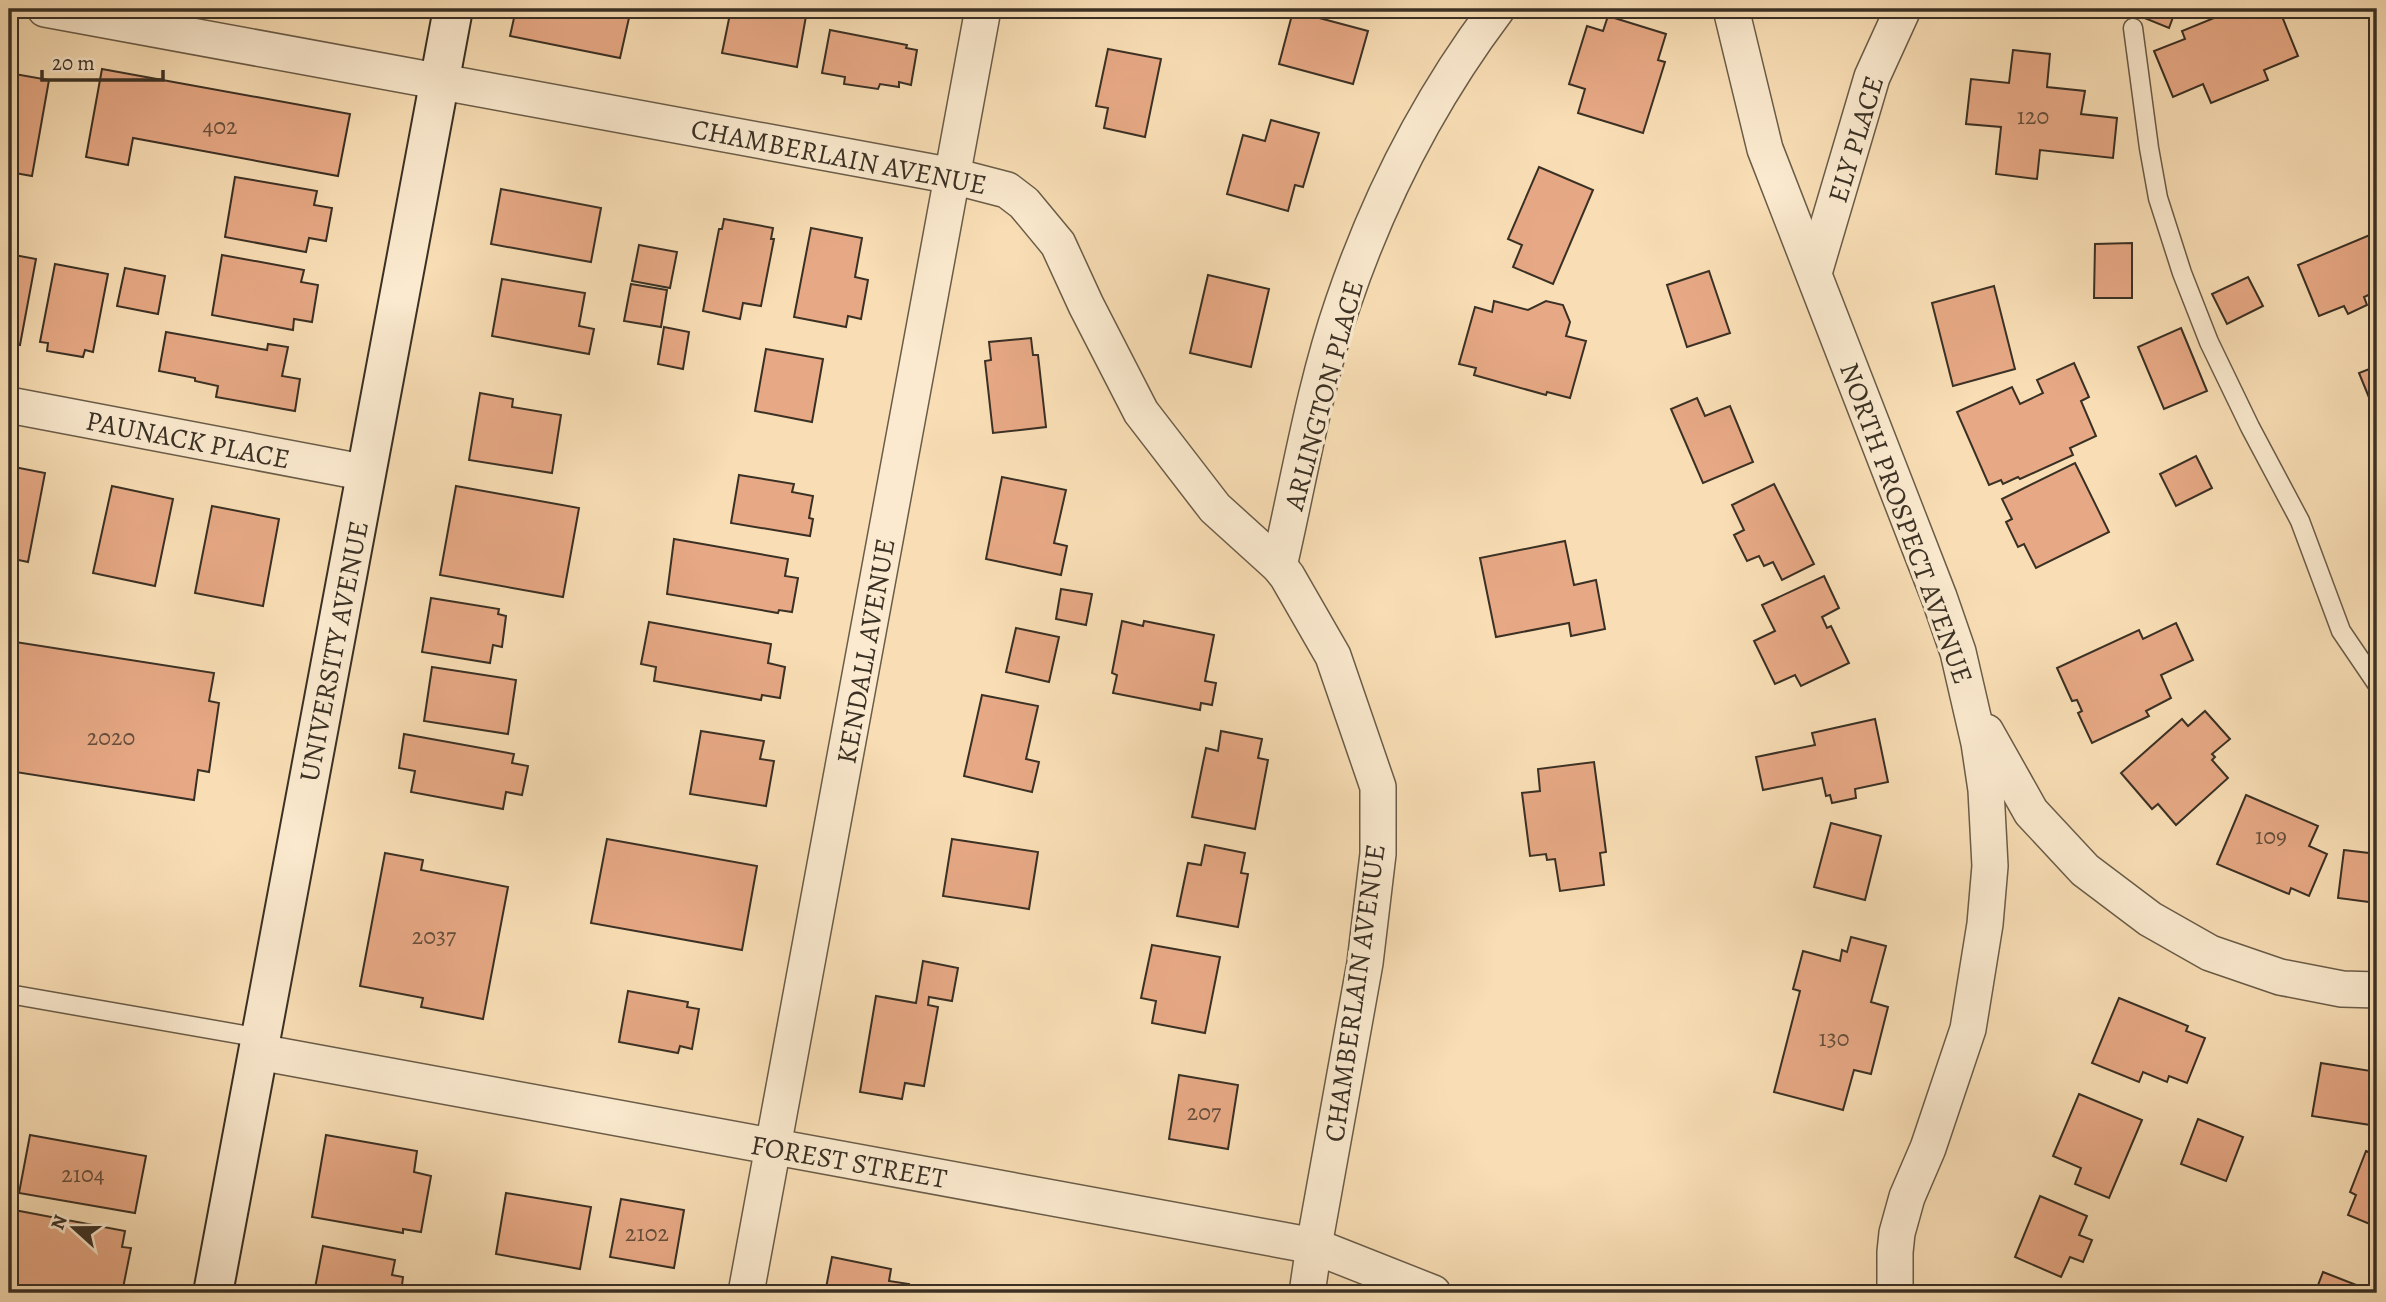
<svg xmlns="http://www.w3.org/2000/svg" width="2386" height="1302" viewBox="0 0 2386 1302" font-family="Alegreya,serif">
  <rect width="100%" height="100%" fill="#f9deb5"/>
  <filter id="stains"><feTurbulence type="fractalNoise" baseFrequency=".00286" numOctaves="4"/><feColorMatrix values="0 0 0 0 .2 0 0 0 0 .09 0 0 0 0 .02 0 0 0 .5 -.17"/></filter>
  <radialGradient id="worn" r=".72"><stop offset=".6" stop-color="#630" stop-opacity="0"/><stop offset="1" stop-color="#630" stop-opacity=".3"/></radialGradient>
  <g fill="#e7a985" stroke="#3a3024" stroke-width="2">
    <polygon points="516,9 631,9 620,58 510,36"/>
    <polygon points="731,9 766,9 806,16 797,67 722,53"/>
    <polygon points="1131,9 1175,9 1174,17"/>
    <polygon points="1813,9 1829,9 1825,16"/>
    <polygon points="2133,9 2176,9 2169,28 2132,13"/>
    <polygon points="2236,9 2279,9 2298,56 2264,70 2268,80 2211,103 2203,84 2173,97 2154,51 2185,39 2182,31"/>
    <polygon points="1293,11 1368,31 1353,84 1279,64"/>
    <polygon points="1608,16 1666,34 1658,60 1665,62 1643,133 1578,113 1585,89 1569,84 1587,26 1603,31"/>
    <polygon points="830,30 907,45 906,48 917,50 911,85 899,82 899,87 880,84 878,89 844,84 845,77 822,73"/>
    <polygon points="1108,49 1161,59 1145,137 1104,128 1108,108 1096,106"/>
    <polygon points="2013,50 2050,54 2047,87 2085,91 2081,114 2117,118 2113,158 2040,150 2037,179 1996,174 2001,127 1966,124 1971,79 2009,83"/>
    <polygon points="102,69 350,114 338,176 133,138 128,165 86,157"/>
    <polygon points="9,73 49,80 32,176 9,172"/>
    <polygon points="1271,120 1319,133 1303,187 1295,185 1288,211 1227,194 1243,135 1265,141"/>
    <polygon points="1539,167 1593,190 1553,284 1513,267 1522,245 1508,239"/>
    <polygon points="235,177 317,191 314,205 332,208 326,241 309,238 306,252 225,237"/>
    <polygon points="501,189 601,208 591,262 491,244"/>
    <polygon points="724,219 773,228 771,239 774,239 761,306 743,303 740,319 703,311 719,229 722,229"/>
    <polygon points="811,228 862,238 855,277 868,280 861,319 848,316 846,327 794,317"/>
    <polygon points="2377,232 2377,291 2364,297 2367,305 2348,314 2344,306 2319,316 2298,265"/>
    <polygon points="2132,243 2132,298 2094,298 2095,244"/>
    <polygon points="639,245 677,252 670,288 632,281"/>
    <polygon points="9,254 36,259 20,345 9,343"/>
    <polygon points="222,255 304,270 301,282 318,285 312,322 294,319 293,330 212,315"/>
    <polygon points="55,264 108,274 93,352 85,350 83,357 47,351 48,343 40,342"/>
    <polygon points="125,268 165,276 158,314 117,306"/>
    <polygon points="1709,271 1730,333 1687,347 1667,285"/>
    <polygon points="1208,275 1269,289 1251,367 1190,353"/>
    <polygon points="2248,277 2263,306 2227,324 2212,294"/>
    <polygon points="502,279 585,293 579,326 594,329 589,354 492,336"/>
    <polygon points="631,284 667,290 661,327 624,321"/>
    <polygon points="1994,286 2015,369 1953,386 1932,303"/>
    <polygon points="1494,301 1528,310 1546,301 1563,305 1570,322 1566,336 1586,341 1570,398 1547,392 1546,395 1474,375 1476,368 1459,364 1475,307 1492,312"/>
    <polygon points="664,327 689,332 683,369 658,364"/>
    <polygon points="2181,328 2207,391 2164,409 2138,347"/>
    <polygon points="166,332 267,350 268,344 288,347 282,376 300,379 295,411 216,397 218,386 195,381 195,378 159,371"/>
    <polygon points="1031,338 1033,355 1038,355 1046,427 993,433 985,361 991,360 989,342"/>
    <polygon points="766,349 823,359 812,422 755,411"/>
    <polygon points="2074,363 2089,397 2081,401 2096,436 2070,448 2073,455 2020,479 2018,477 2003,484 2001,480 1989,485 1957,412 2012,387 2020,404 2043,393 2037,380"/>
    <polygon points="2377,366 2377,417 2359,373"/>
    <polygon points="480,393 513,399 512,407 561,415 552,473 469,460"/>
    <polygon points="1697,398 1705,416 1730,406 1753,462 1703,483 1671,409"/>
    <polygon points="2196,456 2212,488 2176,506 2160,474"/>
    <polygon points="2075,463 2109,532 2036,568 2024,544 2018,547 2006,522 2012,519 2002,499"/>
    <polygon points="9,466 45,473 28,562 9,558"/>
    <polygon points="739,475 794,484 792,492 813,496 809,518 813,519 810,536 731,523"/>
    <polygon points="1002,477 1066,490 1054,543 1067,546 1061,575 986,559"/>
    <polygon points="1774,484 1814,564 1782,580 1773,562 1764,566 1759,556 1747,561 1734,535 1744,530 1732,505"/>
    <polygon points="112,486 173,499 155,586 93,573"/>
    <polygon points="456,486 579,508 563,597 440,575"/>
    <polygon points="212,506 279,519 263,606 195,593"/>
    <polygon points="674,539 788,559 785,576 798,578 792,612 779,610 778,613 667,594"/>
    <polygon points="1565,541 1574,585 1596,580 1605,629 1571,636 1569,623 1496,637 1480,558"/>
    <polygon points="1824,576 1839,608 1822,617 1827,628 1831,626 1849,663 1801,686 1795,675 1775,684 1754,641 1775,631 1762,605"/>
    <polygon points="1061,589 1092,594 1086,625 1056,619"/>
    <polygon points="431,598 499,609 498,614 506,616 502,647 493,645 490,663 422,652"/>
    <polygon points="1122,621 1143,626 1144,621 1214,635 1205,681 1216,683 1212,705 1201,703 1200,710 1113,693 1117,675 1112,673"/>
    <polygon points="649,622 771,644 768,663 785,667 780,698 762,695 761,700 654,681 656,667 641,664"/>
    <polygon points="2176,623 2193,660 2161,675 2171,698 2146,711 2149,716 2092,743 2078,713 2082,711 2077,700 2072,701 2057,668 2139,630 2143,639"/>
    <polygon points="1016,628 1059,637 1049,682 1006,672"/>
    <polygon points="9,641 214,673 209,701 219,703 209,772 198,770 194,800 9,771"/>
    <polygon points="432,667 516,680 508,734 424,721"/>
    <polygon points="982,695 1038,706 1026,759 1039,762 1032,792 964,776"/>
    <polygon points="2205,711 2230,739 2212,754 2215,757 2212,760 2228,778 2176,825 2158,804 2152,809 2121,773 2182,719 2188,726"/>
    <polygon points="1875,719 1888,782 1855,789 1856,798 1832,803 1830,795 1826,796 1822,778 1763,790 1756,757 1815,745 1812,733"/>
    <polygon points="701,731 764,741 760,759 774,761 766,806 690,794"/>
    <polygon points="1221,731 1262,739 1258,758 1268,760 1255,829 1192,817 1206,748 1218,751"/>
    <polygon points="404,734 514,754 512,763 528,766 522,795 506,792 503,809 411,792 415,771 399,768"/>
    <polygon points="1594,762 1606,852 1600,853 1604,885 1560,891 1555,859 1547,860 1546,854 1530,856 1522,793 1540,791 1538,769"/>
    <polygon points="2246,795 2318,826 2309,846 2327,854 2309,896 2291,888 2289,894 2217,864"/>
    <polygon points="1831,823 1881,836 1865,900 1814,887"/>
    <polygon points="607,839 757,866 742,950 591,923"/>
    <polygon points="952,839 1038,852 1029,909 943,896"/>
    <polygon points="1205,845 1245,853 1241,873 1248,874 1238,927 1177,916 1188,863 1201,865"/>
    <polygon points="2344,850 2377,854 2377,903 2338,898"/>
    <polygon points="385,853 423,860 421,870 508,887 483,1019 421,1007 423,998 360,986"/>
    <polygon points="1851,937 1886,946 1871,1002 1888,1007 1871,1074 1854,1070 1843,1110 1774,1092 1800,991 1793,989 1803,951 1840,961 1842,950 1847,952"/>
    <polygon points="1152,945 1220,957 1205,1033 1152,1023 1156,1001 1141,998"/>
    <polygon points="923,961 958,968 952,1001 929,997 928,1005 938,1007 924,1086 905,1083 902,1099 860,1092 876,996 916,1003"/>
    <polygon points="628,991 688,1002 687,1007 699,1009 692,1049 680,1046 678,1053 619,1042"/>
    <polygon points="2119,998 2188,1026 2186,1031 2205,1038 2187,1083 2169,1076 2167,1082 2143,1072 2139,1082 2092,1063"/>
    <polygon points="2321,1063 2377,1072 2377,1126 2312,1116"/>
    <polygon points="1179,1075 1238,1085 1228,1149 1169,1139"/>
    <polygon points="2079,1094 2142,1120 2109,1198 2075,1184 2081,1168 2053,1156"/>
    <polygon points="2198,1119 2243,1137 2226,1181 2181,1164"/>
    <polygon points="30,1135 146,1156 135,1213 19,1193"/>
    <polygon points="326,1135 417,1151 414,1172 431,1176 421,1232 403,1229 403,1233 312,1217"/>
    <polygon points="2366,1151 2377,1156 2377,1227 2348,1215 2356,1195 2350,1192"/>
    <polygon points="506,1193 591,1207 580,1269 496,1254"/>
    <polygon points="2040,1196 2087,1216 2079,1235 2092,1240 2083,1262 2070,1257 2061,1277 2015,1257"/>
    <polygon points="621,1199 684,1210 674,1268 610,1257"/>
    <polygon points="9,1209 125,1231 122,1247 131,1248 122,1293 9,1293"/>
    <polygon points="323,1246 395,1260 392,1275 403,1277 401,1293 298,1293 300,1285 315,1288"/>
    <polygon points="832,1257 891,1269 889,1281 909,1284 907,1293 825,1293"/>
    <polygon points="2323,1272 2369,1290 2367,1293 2315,1293"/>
  </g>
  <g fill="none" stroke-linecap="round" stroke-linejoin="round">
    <g stroke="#6a5c48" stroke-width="21">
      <g id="lane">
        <polyline points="2133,28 2149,148 2158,198 2182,273 2209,342 2250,427 2300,521 2341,631 2377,684"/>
        <polyline points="9,994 261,1038"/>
      </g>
    </g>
    <g stroke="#6a5c48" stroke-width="38">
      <g id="street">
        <polyline points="45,9 953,176 1007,190 1024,203 1058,244 1086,305 1141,412 1215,508 1279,566 1287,576 1333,656 1378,787 1378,854 1365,963 1314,1246 1307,1293"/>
        <polyline points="1731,9 1765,149 1939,597 1958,652 1979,743 1986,790 1990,866 1985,924 1968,1029 1928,1148 1907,1197 1897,1233 1895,1252 1895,1293"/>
        <polyline points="1814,273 1872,77 1903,9"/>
        <polyline points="9,405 367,473"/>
        <path d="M1279 566C1299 480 1314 387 1343 303 1379 197 1430 98 1497 9"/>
        <polyline points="1986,732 2031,812 2085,870 2150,919 2210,953 2280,977 2342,989 2377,990"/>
        <polyline points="259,1052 1314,1246 1433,1293"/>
        <polyline points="746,1293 983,9"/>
      </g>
    </g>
    <g stroke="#3a3024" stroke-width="42">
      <polyline id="secondary" points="213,1293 453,9"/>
    </g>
    <use href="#lane" stroke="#fbeacf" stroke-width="18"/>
    <use href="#street" stroke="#fbeacf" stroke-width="35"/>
    <use href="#secondary" stroke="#fbeacf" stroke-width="38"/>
  </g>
  <g text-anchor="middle" stroke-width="7" stroke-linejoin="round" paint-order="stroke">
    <g font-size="24" fill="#654e3c">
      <text x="2033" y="124">120</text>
      <text x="220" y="134">402</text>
      <text x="111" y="745">2020</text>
      <text x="2271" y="844">109</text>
      <text x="434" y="944">2037</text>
      <text x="1834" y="1046">130</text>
      <text x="1204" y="1120">207</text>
      <text x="83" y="1182">2104</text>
      <text x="647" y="1241">2102</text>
    </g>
    <g font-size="28" fill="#3a3024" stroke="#fbeacf">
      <text transform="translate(1855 139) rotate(-73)" y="10">ELY PLACE</text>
      <text transform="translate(839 156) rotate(11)" y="10">CHAMBERLAIN AVENUE</text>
      <text transform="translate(1323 395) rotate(-75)" y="10">ARLINGTON PLACE</text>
      <text transform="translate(188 439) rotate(11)" y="10">PAUNACK PLACE</text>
      <text transform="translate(1907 523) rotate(70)" y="10">NORTH PROSPECT AVENUE</text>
      <text transform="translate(333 651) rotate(-79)" y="10">UNIVERSITY AVENUE</text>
      <text transform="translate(865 651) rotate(-80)" y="10">KENDALL AVENUE</text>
      <text transform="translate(1354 993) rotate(-82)" y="10">CHAMBERLAIN AVENUE</text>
      <text transform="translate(849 1161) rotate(10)" y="10">FOREST STREET</text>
    </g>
  </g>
  <rect width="2386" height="1302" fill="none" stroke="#f9deb5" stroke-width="35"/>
  <rect x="10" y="10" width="2365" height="1281" fill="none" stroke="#3a3024" stroke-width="3.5"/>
  <rect x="18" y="18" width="2351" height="1267" fill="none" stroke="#3a3024" stroke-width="2"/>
  <g transform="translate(74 1228) rotate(291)" stroke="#fbeacf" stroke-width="5" paint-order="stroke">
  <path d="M0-5L12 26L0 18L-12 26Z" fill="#3a3024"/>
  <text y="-10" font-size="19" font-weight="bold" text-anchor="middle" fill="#3a3024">N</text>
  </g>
  <path d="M42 70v10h121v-10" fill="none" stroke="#3a3024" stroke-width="3.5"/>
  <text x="52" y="70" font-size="21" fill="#3a3024" stroke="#fbeacf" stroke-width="5" paint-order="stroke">20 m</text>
  <rect width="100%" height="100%" filter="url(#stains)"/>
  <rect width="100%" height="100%" fill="url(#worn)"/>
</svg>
